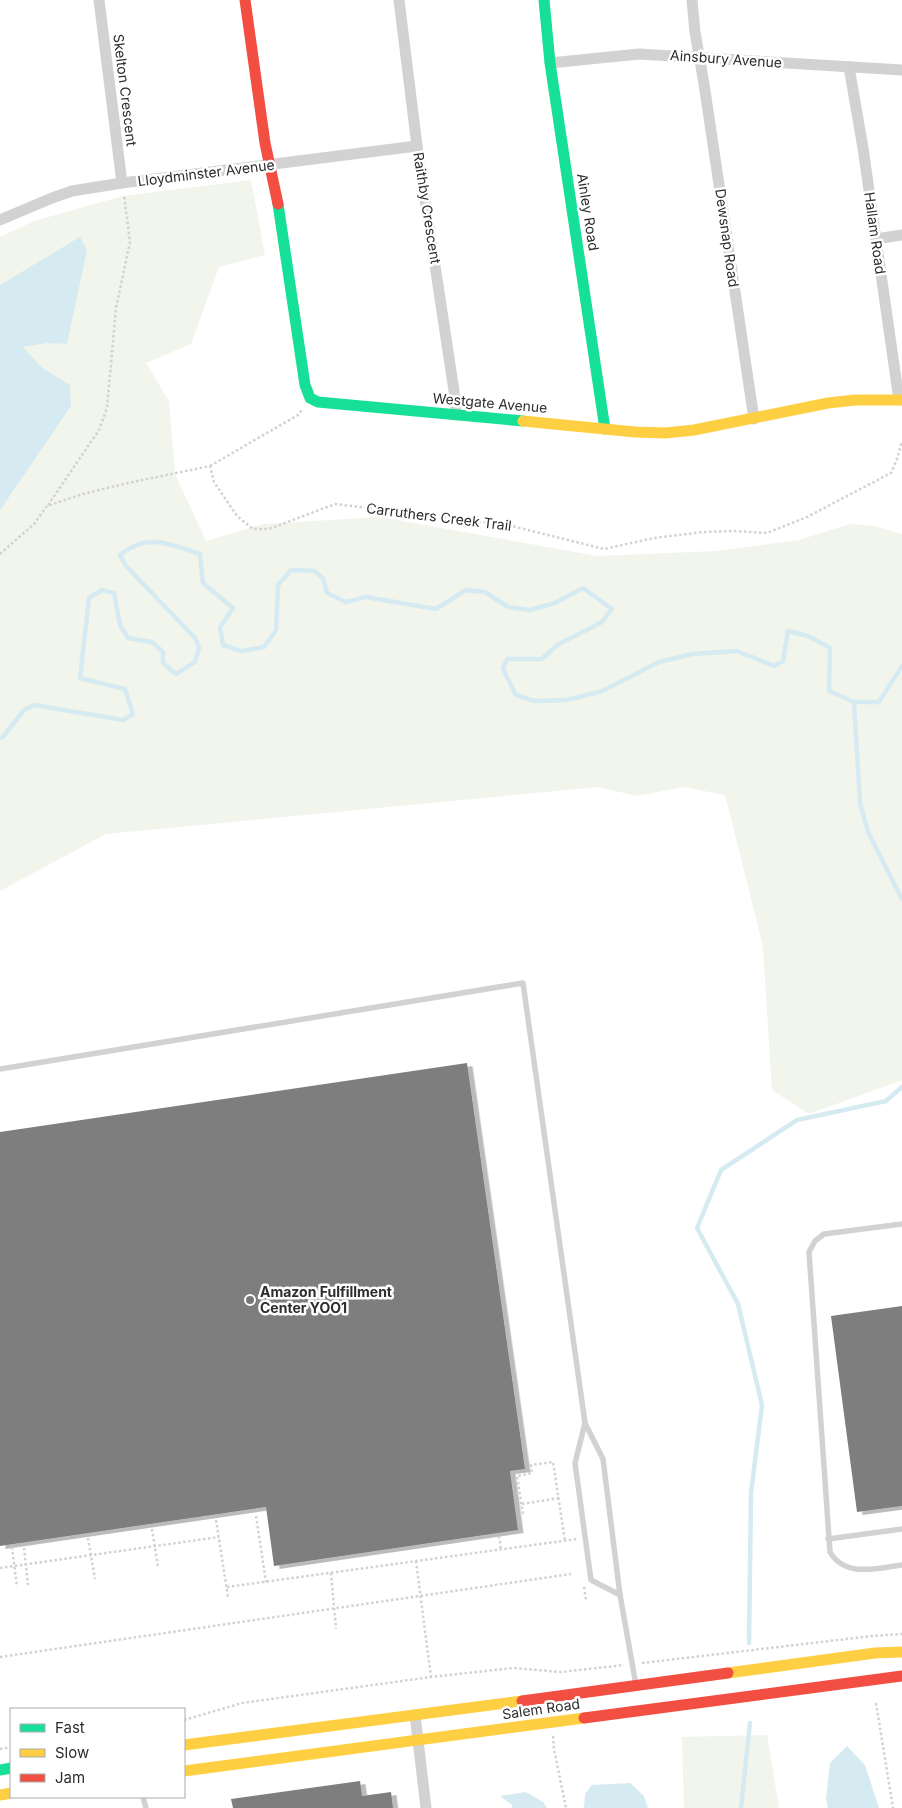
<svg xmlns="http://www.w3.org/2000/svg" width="902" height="1808" viewBox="0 0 902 1808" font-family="Inter,sans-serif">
  <defs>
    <filter id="shadow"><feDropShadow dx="5.5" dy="3" stdDeviation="0" flood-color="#0004"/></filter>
  </defs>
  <rect width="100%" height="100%" fill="#fff"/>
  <g fill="#f1f5eb">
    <polygon points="251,180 265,255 219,267 191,344 146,363 169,401 175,474 206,541 264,524 380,517 597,556 717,551 799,540 850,524 874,526 902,534 902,1080 809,1114 772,1090 763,947 725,795 683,787 637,796 598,787 106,834 0,891 0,237 34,221 123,196"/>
    <polygon points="767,1735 779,1808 684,1808 682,1737"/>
  </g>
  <g fill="#d6eaf2">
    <polygon points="80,237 87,250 67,344 47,343 23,347 41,367 70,385 71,406 0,510 0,285"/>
    <polygon points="847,1746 865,1765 879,1808 828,1808 826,1799 830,1763"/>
    <polygon points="630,1783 644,1796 648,1808 584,1808 585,1794 592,1785"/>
    <polygon points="526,1792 543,1802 547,1808 512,1808 512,1805 500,1796"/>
  </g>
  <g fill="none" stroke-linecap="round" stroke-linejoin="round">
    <g stroke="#d6eaf2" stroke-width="4.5">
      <polyline points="854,702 860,803 868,832 902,899"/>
      <path d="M0 738 3 737 24 710 34 705 123 720 133 714 125 689 80 678 89 598 102 590 114 593 120 625 128 638 152 642 163 652V663L176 674 195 662 199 648 196 639 126 566 120 555C148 532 171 545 200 554L203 583 233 608 220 627 223 645 241 651 264 647 276 630 278 585 291 570 314 571 323 578 327 593 346 602 366 597 436 609 466 590 485 592 508 607 530 610 555 603 583 588 612 609 602 622 557 645 542 659H507L503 669 516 695 534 701 567 700 602 691 659 662 692 654 737 651 774 666 783 661 788 631 808 636 830 648 829 691 854 702H879L902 666"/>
      <polyline points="749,1643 751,1493 762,1405 738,1304 697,1228 721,1170 797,1120 886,1101 902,1087"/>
      <polyline points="741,1808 750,1723"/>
    </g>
  </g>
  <g fill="#7e7e7e" filter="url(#shadow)">
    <polygon points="467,1063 525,1469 510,1471 518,1530 274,1566 266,1507 0,1546 0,1132"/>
    <polygon points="902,1306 902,1506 857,1512 831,1316"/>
    <polygon points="360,1781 362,1796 391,1792 393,1808 233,1808 231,1799"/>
  </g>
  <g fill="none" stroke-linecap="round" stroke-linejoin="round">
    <g stroke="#d2d2d2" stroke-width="2.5" stroke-dasharray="2.5 2.5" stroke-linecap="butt">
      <polyline points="210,466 298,415 302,410"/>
      <polyline points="48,505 99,430 107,408 116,308 130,242 124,195"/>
      <polyline points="0,554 34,524 47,506 83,494 128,483 210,466 214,482 237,516 253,529 269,529 335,504 508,525 604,549 654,538 703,532 734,531 767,533 807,517 891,473 897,459 902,441"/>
      <polyline points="522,1504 559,1498"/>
      <polyline points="523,1514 517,1476 532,1473 531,1465 553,1462 565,1541"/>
      <polyline points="256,1516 266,1582"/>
      <polyline points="216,1520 228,1597"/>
      <polyline points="152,1529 158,1567"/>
      <polyline points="499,1536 501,1550"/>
      <polyline points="88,1538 95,1579"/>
      <polyline points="12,1547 17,1587"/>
      <polyline points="24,1548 28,1585"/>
      <polyline points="416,1561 431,1677"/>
      <polyline points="0,1568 219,1537"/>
      <polyline points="331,1573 336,1629"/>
      <polyline points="227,1587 577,1539"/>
      <polyline points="584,1587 586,1600"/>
      <polyline points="0,1657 571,1574"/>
      <polyline points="642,1663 872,1636 902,1634"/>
      <polyline points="876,1703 893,1808"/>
      <polyline points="184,1720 242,1703 431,1677 513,1668 561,1672 624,1665"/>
      <polyline points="553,1736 554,1749 566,1808"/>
      <polyline points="0,1749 11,1747"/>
    </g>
    <g stroke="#d2d2d2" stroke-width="5.5">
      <polyline points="0,1069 523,983 585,1423 603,1459 620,1595 636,1685"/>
      <path d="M902 1224 824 1234 815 1241 809 1252 830 1552C845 1578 877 1568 902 1565"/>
      <polyline points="585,1423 575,1463 591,1580 620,1595"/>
      <polyline points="828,1539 902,1529"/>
      <polyline points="143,1797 146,1808"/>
    </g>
    <g stroke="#d2d2d2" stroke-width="11">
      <polyline points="99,0 122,183"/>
      <polyline points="399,0 417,146 454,391 456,415"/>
      <polyline points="692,0 695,32 704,84 754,419"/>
      <polyline points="550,63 639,54 902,70"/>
      <polyline points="849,67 863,148 899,400"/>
      <polyline points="0,220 52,198 72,191 122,183 417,146"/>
      <polyline points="876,239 902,235"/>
      <polyline points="415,1715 426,1808"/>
    </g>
    <g stroke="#16e098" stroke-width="11">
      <polyline points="544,0 550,63 605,429"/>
      <polyline points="278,204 305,385 310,398 318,402 523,421"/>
      <polyline points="0,1770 11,1768"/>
    </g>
    <g stroke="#ffcf43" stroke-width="11">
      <polyline points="523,421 635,432 665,433 694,430 828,403 855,400 902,400"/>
      <polyline points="728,1673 875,1653 902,1652"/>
      <polyline points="184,1745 522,1701"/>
      <polyline points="184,1771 584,1718"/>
      <polyline points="0,1795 11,1793"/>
    </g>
    <g stroke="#f24e42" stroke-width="11">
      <polyline points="245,0 265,143 278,204"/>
      <polyline points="522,1701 728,1673"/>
      <polyline points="584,1718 902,1676"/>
    </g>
  </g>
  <circle fill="#767676" stroke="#fff" stroke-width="2" cx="250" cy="1300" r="5"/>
  <g text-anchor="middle" stroke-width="5" stroke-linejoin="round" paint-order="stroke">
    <g font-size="14" fill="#2d2d2d" stroke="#fff">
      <text transform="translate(726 59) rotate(4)" y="5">Ainsbury Avenue</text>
      <text transform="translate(125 90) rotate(83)" y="5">Skelton Crescent</text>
      <text transform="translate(206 173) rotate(-7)" y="5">Lloydminster Avenue</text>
      <text transform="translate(427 208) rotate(81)" y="5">Raithby Crescent</text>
      <text transform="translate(588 212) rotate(81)" y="5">Ainley Road</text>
      <text transform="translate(875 233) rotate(82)" y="5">Hallam Road</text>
      <text transform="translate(727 238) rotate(82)" y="5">Dewsnap Road</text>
      <text transform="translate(490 403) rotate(5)" y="5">Westgate Avenue</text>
      <text transform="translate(439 517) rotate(7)" y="5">Carruthers Creek Trail</text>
      <text transform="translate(541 1709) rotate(-8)" y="5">Salem Road</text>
    </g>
    <g font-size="14" font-weight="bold" fill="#2d2d2d" stroke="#fff" text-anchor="start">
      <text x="260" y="1297">Amazon Fulfillment<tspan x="260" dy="16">Center YOO1</tspan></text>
    </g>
  </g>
  <rect x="10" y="1708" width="175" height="90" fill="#ffffff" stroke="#ababab"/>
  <rect x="20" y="1724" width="25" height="8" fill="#16e098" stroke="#ababab"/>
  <text x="55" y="1733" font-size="15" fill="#2d2d2d">Fast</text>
  <rect x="20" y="1749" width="25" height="8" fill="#ffcf43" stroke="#ababab"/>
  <text x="55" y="1758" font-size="15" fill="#2d2d2d">Slow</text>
  <rect x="20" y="1774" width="25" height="8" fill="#f24e42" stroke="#ababab"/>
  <text x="55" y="1783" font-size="15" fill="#2d2d2d">Jam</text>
</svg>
